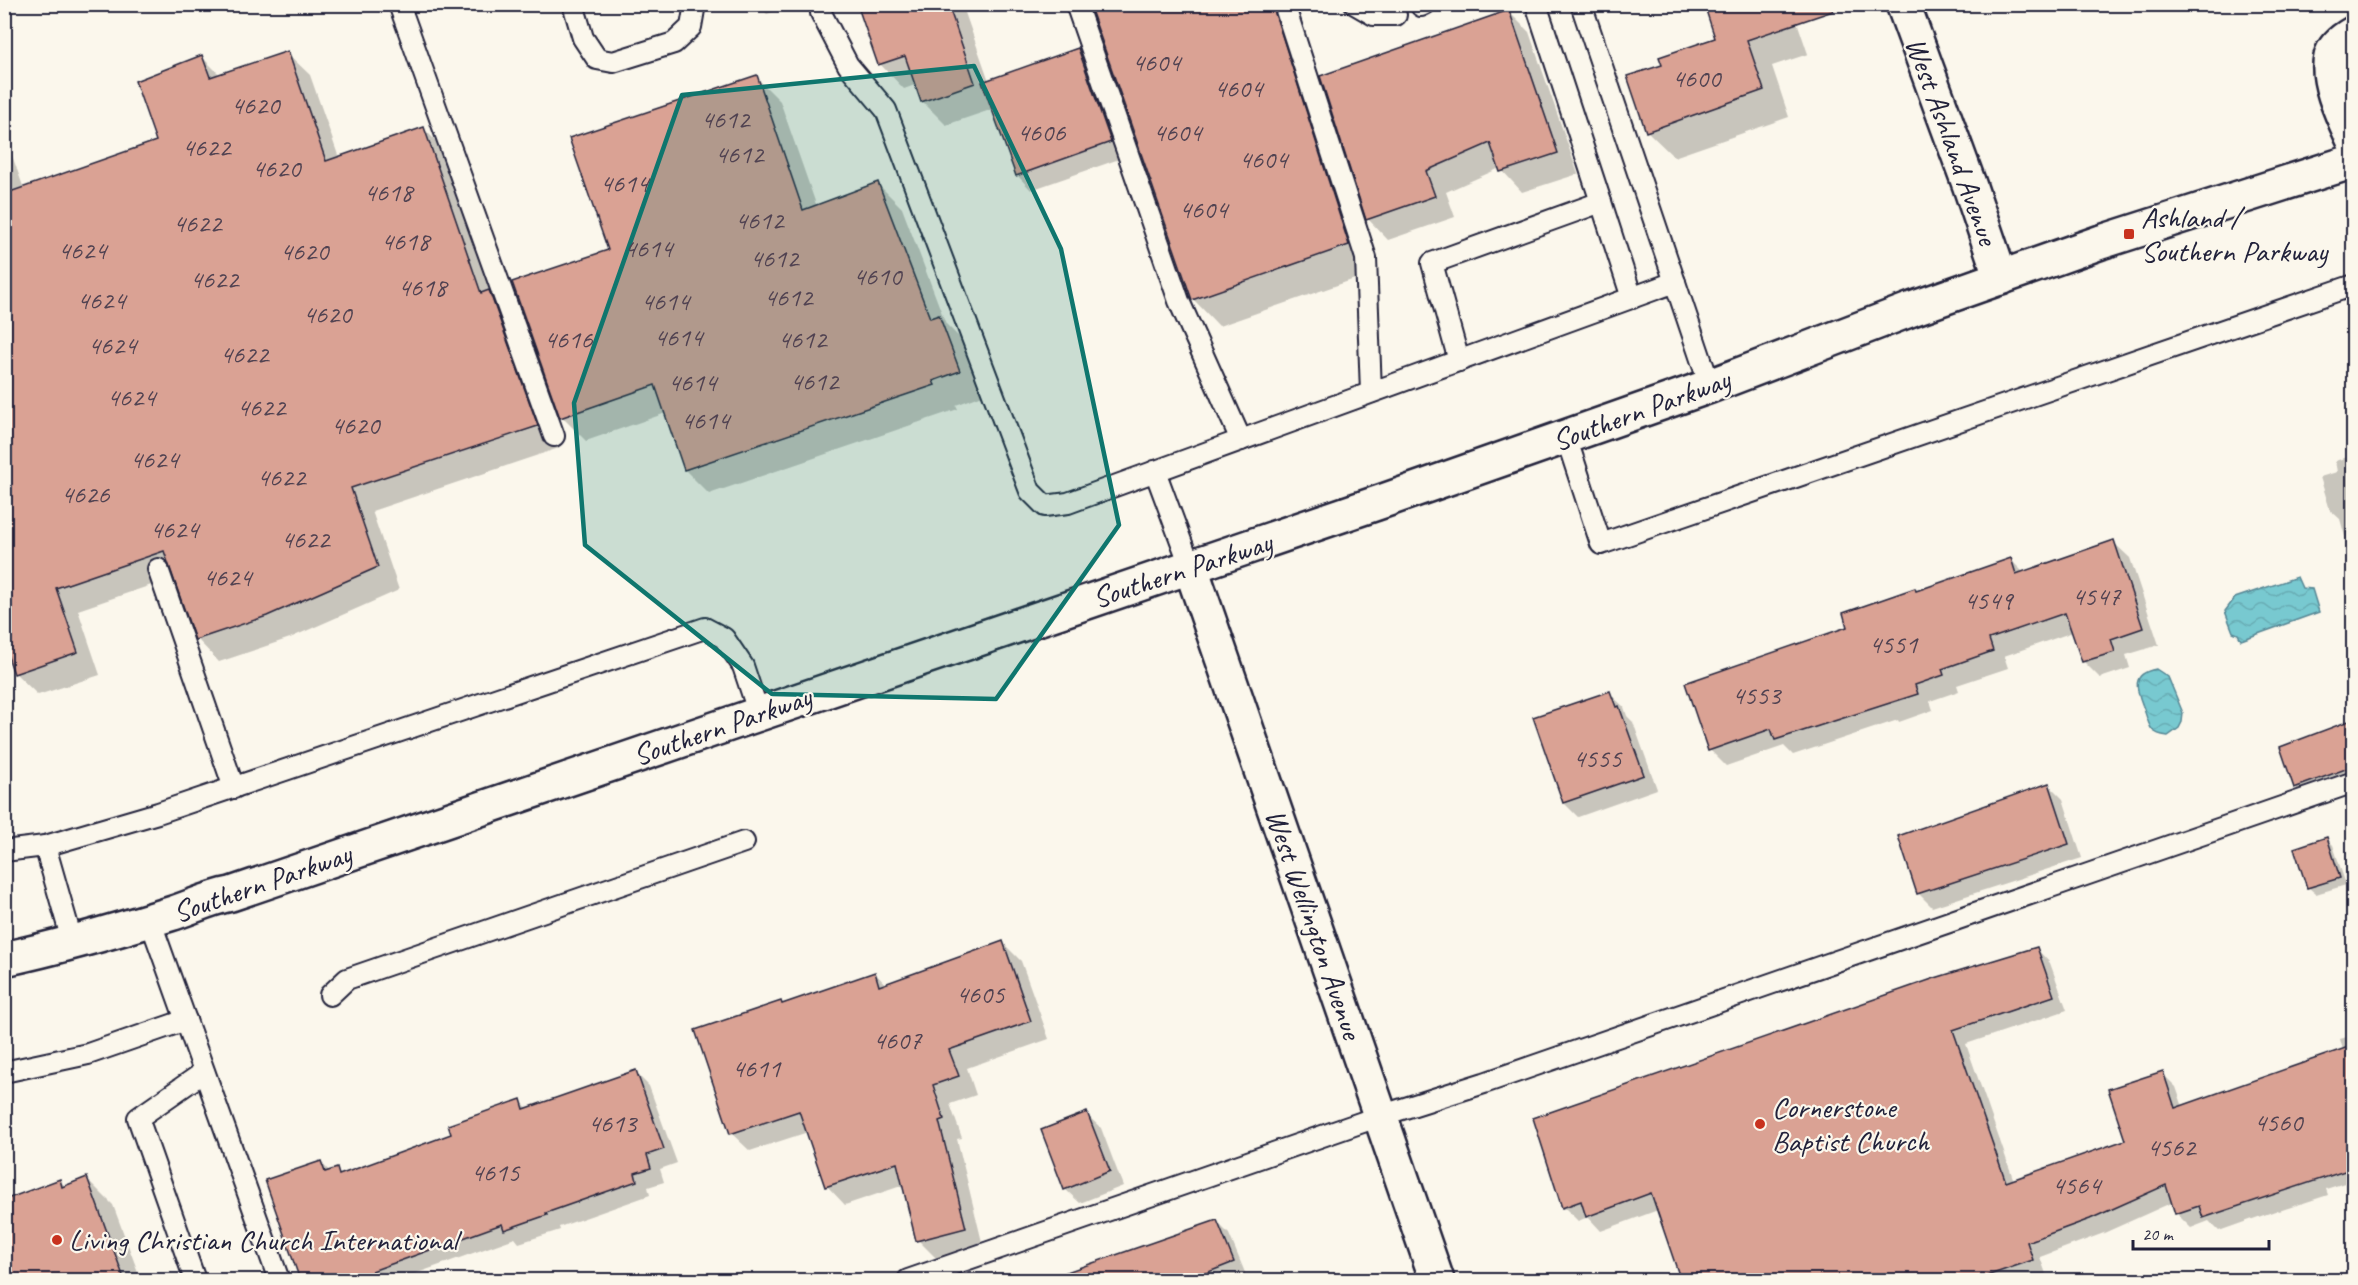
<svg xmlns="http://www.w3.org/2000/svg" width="2358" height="1285" viewBox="0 0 2358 1285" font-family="Caveat,sans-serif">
  <defs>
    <pattern id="water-waves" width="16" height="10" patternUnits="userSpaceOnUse" patternTransform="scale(1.5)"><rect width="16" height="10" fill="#78c9d0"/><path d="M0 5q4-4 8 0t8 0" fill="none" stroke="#68acb4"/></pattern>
  </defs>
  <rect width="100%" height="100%" fill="#fbf7ec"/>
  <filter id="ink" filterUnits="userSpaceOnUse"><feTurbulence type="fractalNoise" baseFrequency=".0167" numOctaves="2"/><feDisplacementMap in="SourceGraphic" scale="12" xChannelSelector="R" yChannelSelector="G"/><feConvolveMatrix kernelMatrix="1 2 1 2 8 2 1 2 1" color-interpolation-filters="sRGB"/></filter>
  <g filter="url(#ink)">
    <g fill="url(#water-waves)" stroke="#568694" stroke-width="1.5">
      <polygon points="2297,577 2302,588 2312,589 2319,612 2241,640 2238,634 2233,632 2225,611 2235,598"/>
      <path d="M2156 669 2168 677 2183 713 2182 722 2179 728 2168 736C2161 735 2155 734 2151 728 2148 723 2146 715 2144 709 2137 691 2129 674 2156 669Z"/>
    </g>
    <g fill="#0003">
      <polygon points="757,4 794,4 767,14"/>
      <polygon points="858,4 962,4 989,81 1078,50 1092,64 1125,157 1031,190 1017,175 993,109 946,125 922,101 915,85 904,89 880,64"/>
      <polygon points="1090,4 1288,4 1375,272 1219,326 1193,299"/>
      <polygon points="1791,4 1808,54 1772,66 1789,117 1674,157 1647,131 1664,66"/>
      <polygon points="1509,12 1529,32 1578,174 1522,192 1500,168 1446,192 1455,217 1388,240 1368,219"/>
      <polygon points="287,53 310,75 339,158 424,129 446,151 511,314 559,448 372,511 399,590 290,638 219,662 197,639 175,577 78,610 100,675 38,695 15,673 4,641 4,133 24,189 158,142 202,57 220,75"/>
      <polygon points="756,77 780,101 817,207 878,184 902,208 946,324 963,341 983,395 956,405 958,409 709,494 685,470 666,413 586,441 562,417 610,251"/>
      <polygon points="2354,455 2354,547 2346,540 2340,519 2330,510 2320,477 2337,472 2335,461"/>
      <polygon points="2113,542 2130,558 2159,645 2126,655 2130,668 2100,678 2083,661 2073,632 2004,656 2008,668 1957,685 1959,691 1930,701 1933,710 1899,722 1898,720 1793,755 1784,746 1726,766 1710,750 1849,627 1917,592 2011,560 2024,573"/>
      <polygon points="1609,693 1624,707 1627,716 1633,722 1657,789 1578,817 1564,803"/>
      <polygon points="2354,721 2354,785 2310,801 2295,787"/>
      <polygon points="2049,785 2063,799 2082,858 1932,907 1918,893"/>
      <polygon points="2327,839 2333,845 2346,885 2316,894 2309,888 2296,849"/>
      <polygon points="1002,942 1021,961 1049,1039 967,1068 976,1095 950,1104 962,1138 957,1139 983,1246 936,1258 918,1240 904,1185 845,1205 827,1186 808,1132 750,1151 731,1133 781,1003 783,1005 875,973 886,985"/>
      <polygon points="2036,948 2050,963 2067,1010 1966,1044 2014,1181 2127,1141 2162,1073 2176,1087 2183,1107 2343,1050 2340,1039 2354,1035 2354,1180 2326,1189 2328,1195 2279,1211 2278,1210 2219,1231 2209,1221 2191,1228 2177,1214 2173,1202 2104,1233 2040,1257 2046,1274 2027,1280 1682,1280 1658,1210 1601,1231 1588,1217 1578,1221 1564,1207"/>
      <polygon points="635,1072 649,1086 677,1163 660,1169 664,1182 648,1187 650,1195 559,1227 560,1230 519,1243 515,1238 398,1280 304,1280 300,1277 321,1162 330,1172 336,1170 342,1176 453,1135 520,1101 529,1109"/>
      <polygon points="1086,1114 1101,1128 1123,1186 1080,1203 1065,1189"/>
      <polygon points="87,1179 113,1205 141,1280 4,1280 60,1181 66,1187"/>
      <polygon points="1216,1221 1229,1234 1246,1275 1231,1280 1046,1280"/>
      <polygon points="1030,1275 1035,1280 1015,1280"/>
    </g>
    <g fill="#daa294" stroke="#22223b" stroke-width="1.5">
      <polygon points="857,4 948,4 975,83 921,102 905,56 878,65"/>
      <polygon points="1089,4 1272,4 1349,245 1192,300"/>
      <polygon points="1704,4 1832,4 1833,11 1747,40 1764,90 1646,132 1627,76 1662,65 1659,57 1715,38"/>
      <polygon points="1509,10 1558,153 1500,172 1490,143 1426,171 1435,196 1366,220 1320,76"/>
      <polygon points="1078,48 1111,142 1016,176 982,82"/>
      <polygon points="288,51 326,161 424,127 481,293 489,290 538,426 351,488 378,567 267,616 195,640 164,551 56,588 78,652 14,674 4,645 4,194 156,141 135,81 202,55 210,77"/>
      <polygon points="757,75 803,210 878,182 930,318 939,315 960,371 933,381 935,385 684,470 655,385 560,418 512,282 608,250 569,138"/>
      <polygon points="2114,540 2143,628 2111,639 2115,652 2082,662 2065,613 1989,639 1993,651 1942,669 1944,675 1915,685 1918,694 1775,740 1771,729 1708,751 1685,683 1847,627 1843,613 1915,588 1916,591 2011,558 2016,574"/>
      <polygon points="1610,691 1616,707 1619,706 1644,775 1563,803 1533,717"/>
      <polygon points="2354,719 2354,766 2294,788 2280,747"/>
      <polygon points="2049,783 2069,844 1917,894 1898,836"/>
      <polygon points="2327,837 2340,878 2307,888 2294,848"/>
      <polygon points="1003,941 1031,1021 949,1050 959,1076 933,1085 944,1119 939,1121 966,1228 916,1241 897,1163 825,1187 799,1111 730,1134 695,1030 781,1001 782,1004 875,972 879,986"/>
      <polygon points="2037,947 2054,996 1953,1030 2006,1182 2125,1140 2108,1089 2163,1071 2175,1108 2354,1045 2354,1168 2203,1218 2199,1206 2175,1214 2166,1185 2090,1219 2027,1242 2033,1260 1972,1281 1681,1281 1651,1193 1586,1217 1581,1201 1562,1208 1533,1118 1935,978"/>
      <polygon points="636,1070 664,1149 647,1155 651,1168 635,1173 637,1181 546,1213 547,1215 504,1230 502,1224 372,1271 375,1281 300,1280 265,1180 321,1161 325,1172 337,1168 339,1175 451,1134 448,1125 521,1099 524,1109"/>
      <polygon points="1087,1112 1110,1171 1064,1190 1041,1130"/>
      <polygon points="87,1177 125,1281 4,1281 4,1200 60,1179 62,1187"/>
      <polygon points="1217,1220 1234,1262 1186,1281 1059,1281 1058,1275"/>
    </g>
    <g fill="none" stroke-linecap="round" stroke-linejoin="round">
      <g stroke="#22223b" stroke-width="24">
        <g id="service">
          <polyline points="399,4 554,436"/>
          <polyline points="573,4 583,38 597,59 613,62 674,43 691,27 695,4"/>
          <polyline points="1076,4 1179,301 1241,440"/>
          <polyline points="1284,4 1366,258 1371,392"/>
          <polyline points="1355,4 1374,15 1396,15"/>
          <polyline points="1536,4 1601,202"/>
          <polyline points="1581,4 1710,386"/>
          <polyline points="1421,6 1425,4"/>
          <polyline points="821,13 848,65 886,110 1030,491 1045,506 1068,503 1675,282"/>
          <polyline points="1459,361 1432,263 1601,202 1632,298"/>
          <polyline points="1566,437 1601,544 2354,285"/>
          <polyline points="1155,471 1191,568"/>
          <polyline points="158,569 234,788"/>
          <polyline points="45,846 73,944"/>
          <polyline points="4,851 45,846 158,813 705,628 724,638 743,666 759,714"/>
          <polyline points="150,920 279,1280"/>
          <polyline points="330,995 347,979 744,842"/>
          <polyline points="4,1072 88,1054 186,1020"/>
          <polyline points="195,1280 138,1118 204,1072"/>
          <polyline points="908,1280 1380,1116 1484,1083 2354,782"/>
        </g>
      </g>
      <g stroke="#22223b" stroke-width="38">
        <g id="minor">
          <path d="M2354 33C2345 38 2333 47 2331 57 2325 81 2344 119 2354 141"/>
          <polyline points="1191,568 1437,1280"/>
        </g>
      </g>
      <g stroke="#22223b" stroke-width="38">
        <polyline id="tertiary" points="1903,4 1969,184 2001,278"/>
      </g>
      <g stroke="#22223b" stroke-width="38">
        <path id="secondary" d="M4 959C60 947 115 931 170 914 190 908 209 898 231 894L1383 501 1710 386 1912 309 2101 242 2354 161"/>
      </g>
      <use href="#service" stroke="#fbf7ec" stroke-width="20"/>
      <use href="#minor" stroke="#fbf7ec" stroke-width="33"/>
      <use href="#tertiary" stroke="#fbf7ec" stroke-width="33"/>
      <use href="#secondary" stroke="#fbf7ec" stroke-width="33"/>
    </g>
  </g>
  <path fill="#0f766e" fill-opacity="0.2" stroke="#0f766e" stroke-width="4.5" stroke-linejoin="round" d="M974 66 1061 249 1119 525 996 699 772 694 585 545 574 403 682 95Z"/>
  <g fill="#c8321e" stroke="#fbf7ec" stroke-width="2">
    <rect x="2123" y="228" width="12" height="12" rx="3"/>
    <circle cx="1760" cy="1124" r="6"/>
    <circle cx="57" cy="1240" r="6"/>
  </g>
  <g text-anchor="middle" stroke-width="4.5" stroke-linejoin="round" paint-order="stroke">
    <g font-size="27" fill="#504251">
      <text x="1156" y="71">4604</text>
      <text x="1696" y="87">4600</text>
      <text x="1238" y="97">4604</text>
      <text x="255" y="114">4620</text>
      <text x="725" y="128">4612</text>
      <text x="1041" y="141">4606</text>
      <text x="1177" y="141">4604</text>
      <text x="206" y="156">4622</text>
      <text x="739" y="163">4612</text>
      <text x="1263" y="168">4604</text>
      <text x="276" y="177">4620</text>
      <text x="624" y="192">4614</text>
      <text x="388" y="201">4618</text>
      <text x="1203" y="218">4604</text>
      <text x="759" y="229">4612</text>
      <text x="197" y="232">4622</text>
      <text x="405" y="250">4618</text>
      <text x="648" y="257">4614</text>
      <text x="82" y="259">4624</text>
      <text x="304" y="260">4620</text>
      <text x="774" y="267">4612</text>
      <text x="877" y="285">4610</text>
      <text x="214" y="288">4622</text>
      <text x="422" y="296">4618</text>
      <text x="788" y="306">4612</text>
      <text x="101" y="309">4624</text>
      <text x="665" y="310">4614</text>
      <text x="327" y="323">4620</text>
      <text x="678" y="346">4614</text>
      <text x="568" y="348">4616</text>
      <text x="802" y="348">4612</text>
      <text x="112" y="354">4624</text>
      <text x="244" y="363">4622</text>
      <text x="814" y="390">4612</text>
      <text x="692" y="391">4614</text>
      <text x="131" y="406">4624</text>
      <text x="261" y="416">4622</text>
      <text x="705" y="429">4614</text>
      <text x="355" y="434">4620</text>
      <text x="154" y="468">4624</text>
      <text x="281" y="486">4622</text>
      <text x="85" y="503">4626</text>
      <text x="174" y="538">4624</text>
      <text x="305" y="548">4622</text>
      <text x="227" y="586">4624</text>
      <text x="2096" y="605">4547</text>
      <text x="1988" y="609">4549</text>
      <text x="1893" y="653">4551</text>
      <text x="1756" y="704">4553</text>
      <text x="1597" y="767">4555</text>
      <text x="980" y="1003">4605</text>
      <text x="897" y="1049">4607</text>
      <text x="756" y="1077">4611</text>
      <text x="2278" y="1131">4560</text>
      <text x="612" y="1132">4613</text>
      <text x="2171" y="1156">4562</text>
      <text x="495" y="1181">4615</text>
      <text x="2076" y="1194">4564</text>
    </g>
    <g font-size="30" fill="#22223b" stroke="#fbf7ec">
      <text transform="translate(1952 141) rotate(70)" y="10">West Ashland Avenue</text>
      <text transform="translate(1641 410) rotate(-20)" y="10">Southern Parkway</text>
      <text transform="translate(1182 570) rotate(-18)" y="10">Southern Parkway</text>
      <text transform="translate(722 726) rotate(-19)" y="10">Southern Parkway</text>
      <text transform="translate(262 883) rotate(-19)" y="10">Southern Parkway</text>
      <text transform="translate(1314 924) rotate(71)" y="10">West Wellington Avenue</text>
    </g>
    <g font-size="30" fill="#22223b" stroke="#fbf7ec" text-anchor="start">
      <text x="2141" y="227">Ashland /<tspan x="2141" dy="34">Southern Parkway</tspan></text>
      <text x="1772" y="1117">Cornerstone<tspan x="1772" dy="34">Baptist Church</tspan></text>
      <text x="69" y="1250">Living Christian Church International</text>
    </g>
  </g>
  <rect width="2358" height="1285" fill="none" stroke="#fbf7ec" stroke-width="24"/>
  <rect x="12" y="12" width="2334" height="1261" fill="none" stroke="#22223b" stroke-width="2" filter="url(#ink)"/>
  <path d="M2133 1240v9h136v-9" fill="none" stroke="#22223b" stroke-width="3"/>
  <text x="2142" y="1240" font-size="18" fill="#22223b" stroke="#fbf7ec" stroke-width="4.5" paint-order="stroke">20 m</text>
</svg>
